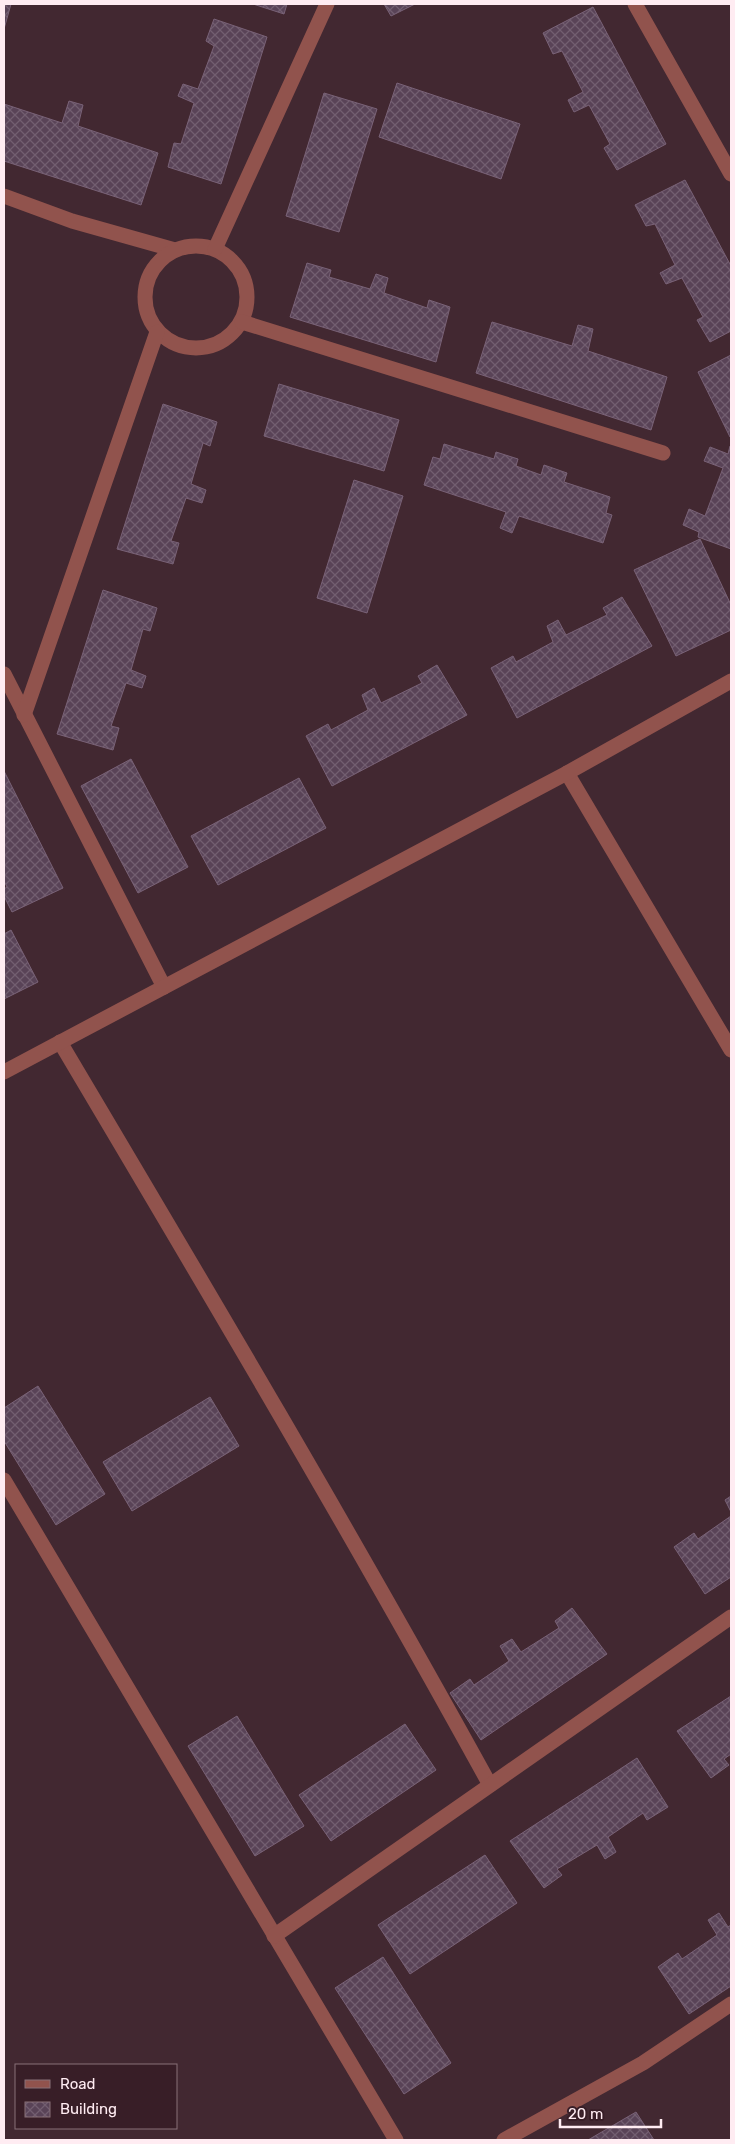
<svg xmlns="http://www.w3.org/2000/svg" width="735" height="2144" viewBox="0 0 735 2144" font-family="Rubik,sans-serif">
  <defs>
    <pattern id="building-cross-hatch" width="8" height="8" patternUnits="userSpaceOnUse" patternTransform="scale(1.25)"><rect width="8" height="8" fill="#594357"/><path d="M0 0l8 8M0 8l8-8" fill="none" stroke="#725e70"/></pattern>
  </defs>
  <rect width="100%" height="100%" fill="#422831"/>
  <g fill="url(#building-cross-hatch)" stroke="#796277">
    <polygon points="4,4 11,4 4,29"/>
    <polygon points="253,4 287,4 284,14"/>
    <polygon points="384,4 415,4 391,16"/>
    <polygon points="593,7 666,144 617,170 604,148 610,144 589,105 574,112 568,100 583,92 562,51 553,54 543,33"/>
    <polygon points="214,19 267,37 221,184 168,167 174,143 181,144 194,103 178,96 183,84 198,89 214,46 206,41"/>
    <polygon points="397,83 520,124 501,179 379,137"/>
    <polygon points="324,93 377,109 339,232 286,216"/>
    <polygon points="69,101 83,105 78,126 158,153 141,205 4,161 4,104 62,123"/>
    <polygon points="685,180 731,266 731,331 710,342 697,320 703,317 682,278 666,284 660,273 675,265 655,224 646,226 635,205"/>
    <polygon points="307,263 331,270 329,277 370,289 376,274 388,278 384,293 427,308 429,300 450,307 436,362 290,317"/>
    <polygon points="492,322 572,346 578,325 593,329 588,351 667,377 651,430 476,373"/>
    <polygon points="731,355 731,436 730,437 698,372"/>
    <polygon points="279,384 399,420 384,471 264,436"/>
    <polygon points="163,404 217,422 210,446 203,443 191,484 206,490 202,503 186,498 171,541 179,543 173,564 117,549"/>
    <polygon points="444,444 494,459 496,452 518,459 516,466 541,475 544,465 567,473 564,482 610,497 606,513 612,515 603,543 519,516 512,533 500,528 506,512 424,485 433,457 440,459"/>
    <polygon points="730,446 731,446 731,549 698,537 699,532 683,525 689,509 705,516 723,468 704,461 710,447 728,454"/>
    <polygon points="354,480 403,496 367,613 317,598"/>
    <polygon points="700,539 731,605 731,630 676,656 634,570"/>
    <polygon points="103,590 157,608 150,631 143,629 131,670 146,676 142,688 126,683 111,726 119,728 113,750 57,734"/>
    <polygon points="622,597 652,646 517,718 491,668 513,656 516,662 553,642 547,626 558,620 566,635 607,615 603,608"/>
    <polygon points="437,665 467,715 332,786 306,736 328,724 331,730 368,710 362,695 374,688 381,703 422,683 418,676"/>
    <polygon points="131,759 188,867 138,893 81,786"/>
    <polygon points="4,771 63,888 12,912 4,896 4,889 7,887 4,881"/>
    <polygon points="299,778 326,828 218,885 191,836"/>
    <polygon points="11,930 38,982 4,999 4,934"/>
    <polygon points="38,1386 105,1494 56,1525 4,1441 4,1408"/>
    <polygon points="210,1397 239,1446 132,1511 103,1462"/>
    <polygon points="731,1496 731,1512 725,1500"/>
    <polygon points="731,1516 731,1577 705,1594 674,1547 694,1533 698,1539"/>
    <polygon points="572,1608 607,1654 481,1740 450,1693 470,1679 474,1685 509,1661 500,1646 512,1639 521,1652 559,1628 555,1621"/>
    <polygon points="731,1696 731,1754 724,1759 729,1765 711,1778 677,1731"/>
    <polygon points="237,1716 304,1826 255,1856 188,1746"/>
    <polygon points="405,1724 436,1770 331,1841 299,1795"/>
    <polygon points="637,1758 668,1807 647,1820 643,1813 608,1837 616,1852 605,1859 597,1845 557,1869 562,1875 544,1888 510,1841"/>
    <polygon points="485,1855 517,1903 410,1974 378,1925"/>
    <polygon points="719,1913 728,1927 731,1925 731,1986 689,2014 658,1967 678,1953 682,1959 717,1935 708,1920"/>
    <polygon points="383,1957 451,2063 404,2094 335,1988"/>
    <polygon points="636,2112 654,2140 588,2140"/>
  </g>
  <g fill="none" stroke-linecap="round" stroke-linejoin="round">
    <g stroke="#91534d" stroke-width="15">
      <polyline points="635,4 731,174"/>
      <polyline points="4,196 72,221 175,250"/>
      <circle cx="196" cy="297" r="51"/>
      <polyline points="215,249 327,4"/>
      <polyline points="242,322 663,453"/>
      <polyline points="4,674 164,987"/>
      <polyline points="24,715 157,332"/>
      <polyline points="567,773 731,1050"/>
      <path d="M60 1042C206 1288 352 1534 490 1785"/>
      <polyline points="4,1072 567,773 731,681"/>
      <polyline points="4,1480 396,2140"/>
      <polyline points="274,1936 731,1617"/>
      <polyline points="504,2140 643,2063 731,2004"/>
    </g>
  </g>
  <rect width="735" height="2144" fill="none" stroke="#ffecf2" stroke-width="10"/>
  <rect x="15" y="2064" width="162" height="65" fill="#381e27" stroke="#887078"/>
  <rect x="25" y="2080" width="25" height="8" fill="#91534d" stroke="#887078"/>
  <text x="60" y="2089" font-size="15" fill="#ffecf2">Road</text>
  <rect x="25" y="2102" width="25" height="15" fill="url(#building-cross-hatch)" stroke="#887078"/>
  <text x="60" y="2114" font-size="15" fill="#ffecf2">Building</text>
  <path d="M560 2119v8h101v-8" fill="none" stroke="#ffecf2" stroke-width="2.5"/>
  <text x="568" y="2119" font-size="15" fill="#ffecf2" stroke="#381e27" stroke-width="4" paint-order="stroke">20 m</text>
</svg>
